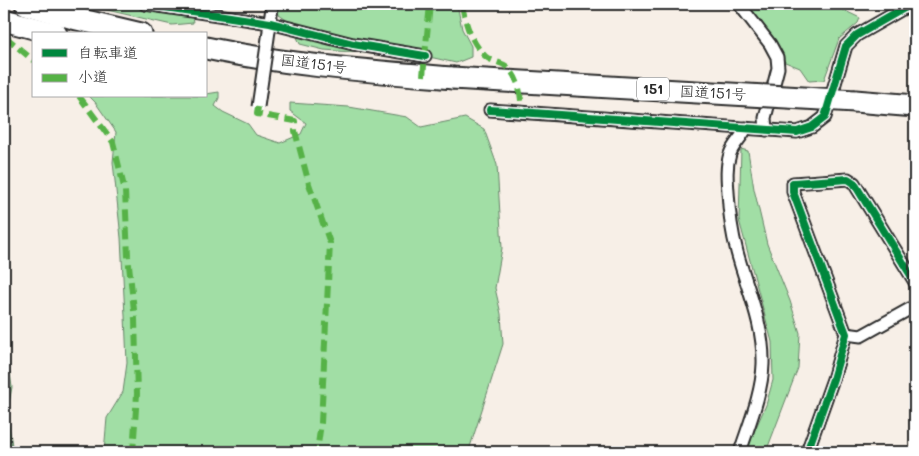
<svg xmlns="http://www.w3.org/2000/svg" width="919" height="456" viewBox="0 0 919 456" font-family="Mali,'Klee One',sans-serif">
  <rect width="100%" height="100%" fill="#f7efe7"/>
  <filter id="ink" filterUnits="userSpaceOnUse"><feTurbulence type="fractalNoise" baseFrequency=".02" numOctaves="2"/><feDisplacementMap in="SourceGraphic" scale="10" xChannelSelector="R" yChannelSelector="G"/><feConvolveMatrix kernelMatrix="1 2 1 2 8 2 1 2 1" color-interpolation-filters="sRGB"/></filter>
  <g filter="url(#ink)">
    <g fill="#a1dea5" stroke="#668468">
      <polygon points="81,4 189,4 191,5 193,23 172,25"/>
      <polygon points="276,4 457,4 462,29 471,46 471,57 456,63 434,58 324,50 300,44 291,23 279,15"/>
      <polygon points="742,4 831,4 860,18 858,23 839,39 824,80 809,81 800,68 785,62"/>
      <polygon points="219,92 219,98 215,106 223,112 248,124 256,135 280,143 301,134 306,123 290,111 290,103 349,107 407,117 421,127 465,118 484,129 497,165 502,248 495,288 501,314 503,344 470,447 470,452 104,452 107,418 123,392 127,363 125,316 121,238 113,162 116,132 95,102 89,96 206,96 206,94"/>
      <polygon points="741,149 748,151 754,189 767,244 790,301 800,333 798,368 766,452 745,452 766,405 773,380 772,342 739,220"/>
      <polygon points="4,335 12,387 7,413 13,452 4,452"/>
    </g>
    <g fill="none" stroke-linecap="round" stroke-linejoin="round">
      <g stroke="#2b2b2b" stroke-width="15">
        <g id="street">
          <polyline points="145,4 270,23 353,44 425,56"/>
          <polyline points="739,4 770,44 777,57 778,68 765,118 766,130"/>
          <polyline points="269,30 272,7"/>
          <polyline points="490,110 797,132 812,127 825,117 846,46 857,35 911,4"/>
          <polyline points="846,334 861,336 915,306"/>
          <path d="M740 452C749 424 762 394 763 364 764 324 747 289 737 252 732 233 729 212 728 192 727 179 726 166 730 154 733 144 742 138 746 128"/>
          <polyline points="807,452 833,379 846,334 793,192 793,183 848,179 854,183 915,282"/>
        </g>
      </g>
      <g stroke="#2b2b2b" stroke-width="25">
        <g id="highway">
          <polyline points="26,4 73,18 141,34"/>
          <polyline points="4,20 56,34"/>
          <path d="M206 48C287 65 369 71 452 78"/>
          <polyline points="855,101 915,106"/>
        </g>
      </g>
      <use href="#street" stroke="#fff" stroke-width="11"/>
      <use href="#highway" stroke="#fff" stroke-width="21"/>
      <g stroke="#2b2b2b" stroke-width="15" stroke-linecap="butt">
        <polyline id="street-bridge" points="258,107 269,31"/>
      </g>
      <g stroke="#2b2b2b" stroke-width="25" stroke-linecap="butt">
        <polyline id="highway-bridge" points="452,78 855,101"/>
      </g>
      <use href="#street-bridge" stroke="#fff" stroke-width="11"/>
      <use href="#highway-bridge" stroke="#fff" stroke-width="21"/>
      <g stroke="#56b246" stroke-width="6" stroke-dasharray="12 6" stroke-linecap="butt">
        <polyline points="269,4 272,7"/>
        <path d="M462 4C465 23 471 42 485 56 490 61 500 62 506 66 520 77 521 97 522 113"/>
        <polyline points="4,38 8,39 34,61"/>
        <polyline points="423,76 430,4"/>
        <polyline points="79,96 113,142 125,191 128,256 135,319 137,394 133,452"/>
        <polyline points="258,107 257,114 295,121 295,131 309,184 330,243 321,423 317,452"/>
      </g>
      <g stroke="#fff" stroke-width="11">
        <g id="cycleway">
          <polyline points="145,4 270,23 353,44 425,56"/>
          <polyline points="490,110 797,132 812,127 825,117 846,46 857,35 911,4"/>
          <polyline points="807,452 833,379 846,334 793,192 793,183 848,179 854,183 915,282"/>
        </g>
      </g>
      <use href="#cycleway" stroke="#00873e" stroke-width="8"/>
    </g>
  </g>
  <g text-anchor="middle" stroke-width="4.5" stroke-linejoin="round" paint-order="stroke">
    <rect fill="#fff" stroke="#6b6b6b" stroke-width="1" x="637" y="77.5" width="32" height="23" rx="4"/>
    <g font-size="14" font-weight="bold" fill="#2b2b2b">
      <text x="653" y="94">151</text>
    </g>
    <g font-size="15" fill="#2b2b2b" stroke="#fff">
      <text transform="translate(314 64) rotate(7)" y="5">国道151号</text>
      <text transform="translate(713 93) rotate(3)" y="5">国道151号</text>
    </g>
  </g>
  <rect width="919" height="456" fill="none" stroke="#fff" stroke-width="20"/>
  <rect x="10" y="10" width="899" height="436" fill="none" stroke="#2b2b2b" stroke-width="2" filter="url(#ink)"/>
  <rect x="32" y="32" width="175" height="65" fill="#ffffff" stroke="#aaaaaa"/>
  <rect x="42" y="49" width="25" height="8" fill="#00873e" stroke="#aaaaaa"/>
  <text x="78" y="58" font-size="15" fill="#2b2b2b">自転車道</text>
  <rect x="42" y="74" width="25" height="8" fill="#56b246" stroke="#aaaaaa"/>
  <text x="78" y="82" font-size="15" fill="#2b2b2b">小道</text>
</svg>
